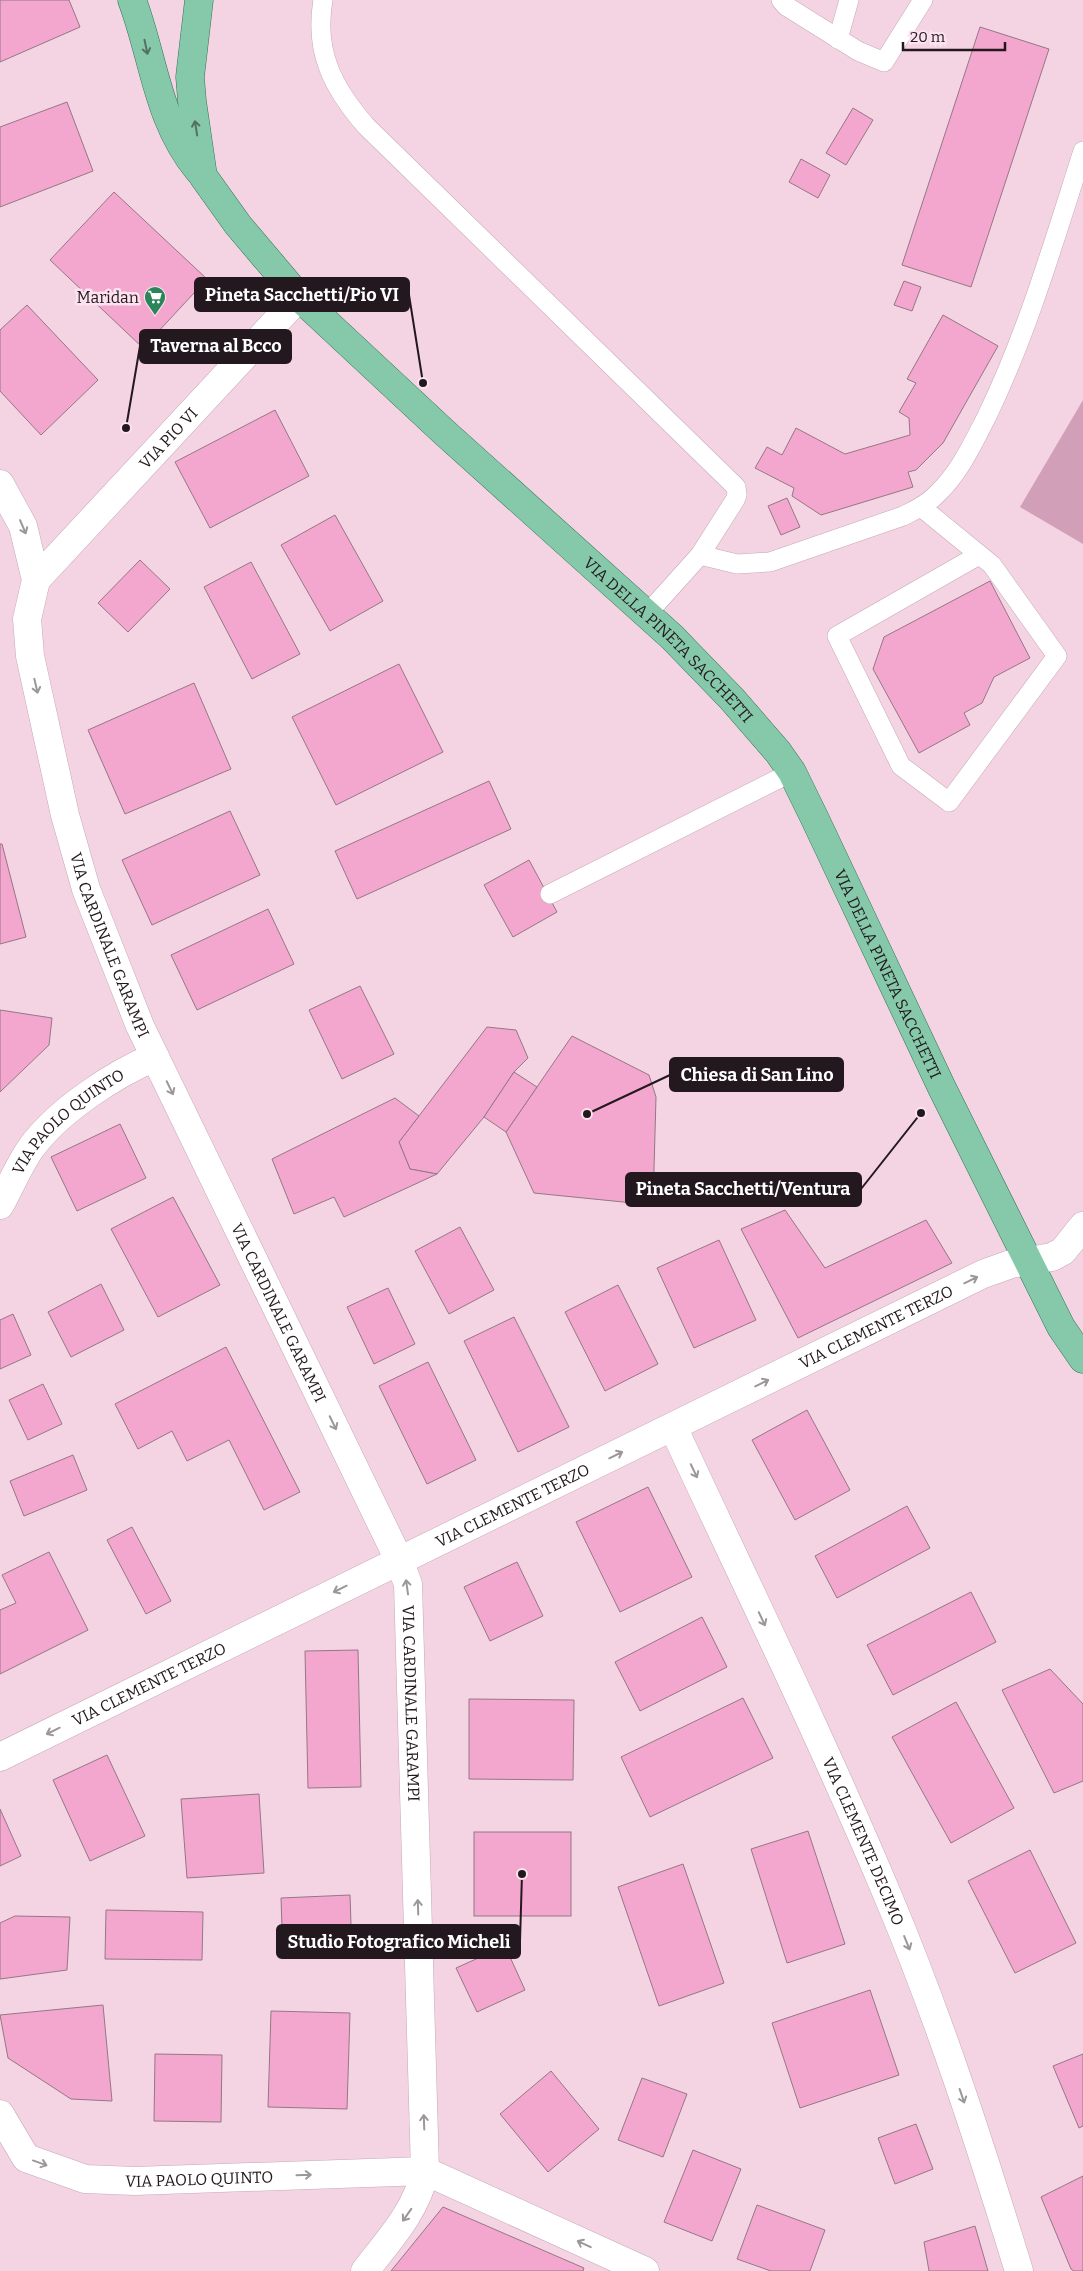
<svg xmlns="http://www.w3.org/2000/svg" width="1083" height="2271" viewBox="0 0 1083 2271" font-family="Bitter,serif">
  <rect width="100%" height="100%" fill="#f4d4e3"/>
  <polygon fill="#d29fb8" points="1083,400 1083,544 1020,507"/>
  <g fill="#f4a7ce" stroke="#947785">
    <polygon points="0,0 69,0 80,27 0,62"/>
    <polygon points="980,27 1049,49 971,287 902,265"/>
    <polygon points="67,102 93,171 0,207 0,127"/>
    <polygon points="853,108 873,120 846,165 826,153"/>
    <polygon points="801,159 830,175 818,198 789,182"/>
    <polygon points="114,192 207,279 143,348 50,260"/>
    <polygon points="904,281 921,287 912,311 894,305"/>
    <polygon points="27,305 98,380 41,435 0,391 0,330"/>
    <polygon points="943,315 998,346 943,443 916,470 908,472 913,487 821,515 792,496 794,488 755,468 767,447 782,455 796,428 845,454 910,435 909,418 899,412 916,383 907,379"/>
    <polygon points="275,410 309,476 210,528 175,462"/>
    <polygon points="787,498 800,527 781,535 768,506"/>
    <polygon points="335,515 383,601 330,631 281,545"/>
    <polygon points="140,560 170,589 128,632 98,603"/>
    <polygon points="251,562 300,654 252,679 204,587"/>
    <polygon points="990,581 1030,658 994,677 982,703 964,713 970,725 919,753 873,669 884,637"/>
    <polygon points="399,664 443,752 336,805 292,717"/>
    <polygon points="194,683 231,769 125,814 88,730"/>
    <polygon points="489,781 511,829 357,899 335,851"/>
    <polygon points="230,811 260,875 152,925 122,860"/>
    <polygon points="0,844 2,844 26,937 0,944"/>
    <polygon points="529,860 557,912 513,937 484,885"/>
    <polygon points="268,909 294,964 197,1010 171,955"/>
    <polygon points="360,986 394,1054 342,1079 309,1010"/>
    <polygon points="0,1010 52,1018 49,1045 0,1092"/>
    <polygon points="487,1027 516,1030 528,1058 514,1072 484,1117 437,1174 410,1169 399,1142"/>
    <polygon points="572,1036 649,1075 656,1097 653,1205 534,1193 506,1132"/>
    <polygon points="514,1072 537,1087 506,1132 484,1117"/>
    <polygon points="395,1098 419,1116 399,1142 410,1169 437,1174 344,1217 334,1197 294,1214 272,1159"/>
    <polygon points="120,1124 146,1178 77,1211 51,1157"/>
    <polygon points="173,1197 220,1285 158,1317 111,1229"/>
    <polygon points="785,1210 825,1268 926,1220 952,1263 798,1338 741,1229"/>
    <polygon points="460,1227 494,1290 449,1314 415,1251"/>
    <polygon points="719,1240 756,1320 694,1348 657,1268"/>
    <polygon points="101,1284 124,1330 71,1357 48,1312"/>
    <polygon points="618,1285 658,1364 605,1391 565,1312"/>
    <polygon points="388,1288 415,1344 374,1364 347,1307"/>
    <polygon points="13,1314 31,1355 0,1369 0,1320"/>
    <polygon points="514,1317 569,1427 518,1452 464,1341"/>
    <polygon points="226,1347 300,1492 264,1510 229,1440 187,1461 172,1431 138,1449 115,1404"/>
    <polygon points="428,1362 476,1460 427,1484 379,1386"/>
    <polygon points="43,1384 62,1424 28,1440 9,1400"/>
    <polygon points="807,1410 850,1490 795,1520 752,1440"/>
    <polygon points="73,1455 87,1490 24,1516 10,1481"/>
    <polygon points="648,1487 692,1577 620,1612 576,1522"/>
    <polygon points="907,1506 930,1548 837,1598 815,1556"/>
    <polygon points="132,1527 171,1601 146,1614 107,1540"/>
    <polygon points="49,1552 88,1630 0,1674 0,1610 16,1603 2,1575"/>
    <polygon points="517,1562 543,1616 490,1641 464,1587"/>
    <polygon points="971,1592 996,1642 893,1695 867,1645"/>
    <polygon points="702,1617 727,1667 640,1711 615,1662"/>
    <polygon points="358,1650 361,1787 308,1788 305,1651"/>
    <polygon points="1050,1669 1083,1704 1083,1781 1054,1793 1002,1690"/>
    <polygon points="743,1698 773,1758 650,1817 621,1757"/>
    <polygon points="469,1699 574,1700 573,1780 469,1779"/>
    <polygon points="956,1702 1014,1808 951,1843 892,1737"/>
    <polygon points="107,1755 145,1836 90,1861 53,1780"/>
    <polygon points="259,1794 264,1873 187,1878 181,1799"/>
    <polygon points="0,1809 21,1856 0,1866"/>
    <polygon points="808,1831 845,1944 787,1963 751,1849"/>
    <rect x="474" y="1832" width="97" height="84"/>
    <polygon points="1030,1850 1076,1943 1015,1973 968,1881"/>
    <polygon points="683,1864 724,1983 659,2006 618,1887"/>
    <polygon points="350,1895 352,1954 283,1957 281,1898"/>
    <polygon points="106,1910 203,1912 202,1960 105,1959"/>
    <polygon points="15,1916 70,1917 67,1970 0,1979 0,1923"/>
    <polygon points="505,1946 525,1990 477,2012 456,1968"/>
    <polygon points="870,1990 899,2075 800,2108 772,2023"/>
    <polygon points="103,2005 112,2101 71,2099 8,2058 0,2015"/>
    <polygon points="271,2011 350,2013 347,2109 268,2107"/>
    <polygon points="155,2054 222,2055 221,2122 154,2121"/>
    <polygon points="1083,2054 1083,2126 1079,2128 1053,2066"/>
    <polygon points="551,2071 599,2129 548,2172 500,2114"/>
    <polygon points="642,2078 687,2094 663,2157 618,2140"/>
    <polygon points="916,2124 933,2169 895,2184 878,2138"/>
    <polygon points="693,2150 741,2169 712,2241 664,2222"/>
    <polygon points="1083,2176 1083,2271 1074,2271 1071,2269 1041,2197"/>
    <polygon points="757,2205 825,2230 810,2271 771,2271 737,2259"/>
    <polygon points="443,2207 584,2268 583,2271 391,2271"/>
    <polygon points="975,2226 988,2271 929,2271 924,2242"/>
  </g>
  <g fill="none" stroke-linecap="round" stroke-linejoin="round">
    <g stroke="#c6a8b6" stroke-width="20">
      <g id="lane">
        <path d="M323 0C314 52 333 88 366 126L736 487 737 495 735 500 700 555 647 614"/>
        <polyline points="781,0 786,6 858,51 884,62 923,0"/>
        <polyline points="838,39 849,0"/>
        <polyline points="921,507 992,565 1057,656 949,802 901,766 837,636 979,555"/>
        <path d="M700 555 737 564 770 562 903 516C916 510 929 503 938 493 960 472 973 443 987 416 1028 331 1054 241 1083 151"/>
        <polyline points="550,894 792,772"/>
      </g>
    </g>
    <g stroke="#c6a8b6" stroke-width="29">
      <g id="street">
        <path id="s1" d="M0 484 23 526 36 580 27 619 30 656 65 815 86 889 140 1026 399 1560 408 1584 425 2171C417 2210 389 2240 365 2271"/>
        <path id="s2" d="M36 580 299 297"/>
        <path id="s3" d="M0 1205C10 1187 19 1165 31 1148 58 1111 114 1074 155 1057"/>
        <path id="s4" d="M673 1427C745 1582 821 1737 887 1894 939 2017 980 2144 1019 2271"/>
        <path id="s5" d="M0 1757 983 1274 1011 1264 1052 1257 1063 1251 1083 1226"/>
        <path id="s6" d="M0 2114 26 2158 85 2179 135 2181 425 2171 645 2271"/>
      </g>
    </g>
    <g stroke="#2e7454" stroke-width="29">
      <g id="primary">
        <path d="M132 0C154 58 157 121 199 171"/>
        <path id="s7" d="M199 0 190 77 192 101 203 176 238 225 299 297 445 433 672 637 732 699 778 752 792 772 815 819 942 1088 1061 1327 1083 1359"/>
      </g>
    </g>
    <use href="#lane" stroke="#fff" stroke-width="19"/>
    <use href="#street" stroke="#fff" stroke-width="28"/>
    <use href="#primary" stroke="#85c9aa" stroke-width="28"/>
  </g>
  <defs><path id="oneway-shaft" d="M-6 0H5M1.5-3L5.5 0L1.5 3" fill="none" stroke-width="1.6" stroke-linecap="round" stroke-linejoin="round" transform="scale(1.25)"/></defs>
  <g stroke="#547064">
    <use href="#oneway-shaft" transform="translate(146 47) rotate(78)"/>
    <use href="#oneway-shaft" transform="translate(196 128) rotate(-99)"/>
  </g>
  <g stroke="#9c9799">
    <use href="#oneway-shaft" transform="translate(23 527) rotate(67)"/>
    <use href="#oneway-shaft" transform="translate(36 686) rotate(77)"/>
    <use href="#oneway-shaft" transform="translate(170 1088) rotate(64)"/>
    <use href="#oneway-shaft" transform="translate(971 1280) rotate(-26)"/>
    <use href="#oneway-shaft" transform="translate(762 1383) rotate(-26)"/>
    <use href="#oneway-shaft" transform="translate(333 1423) rotate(64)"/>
    <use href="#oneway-shaft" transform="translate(616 1455) rotate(-26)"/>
    <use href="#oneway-shaft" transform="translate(694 1471) rotate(65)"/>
    <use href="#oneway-shaft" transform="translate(407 1587) rotate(-98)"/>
    <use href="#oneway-shaft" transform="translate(340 1589) rotate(154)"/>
    <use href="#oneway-shaft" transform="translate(762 1619) rotate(65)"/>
    <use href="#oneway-shaft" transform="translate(53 1731) rotate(154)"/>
    <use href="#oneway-shaft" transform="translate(418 1907) rotate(-92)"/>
    <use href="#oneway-shaft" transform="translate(907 1943) rotate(68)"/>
    <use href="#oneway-shaft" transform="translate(962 2096) rotate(71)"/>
    <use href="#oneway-shaft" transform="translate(424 2122) rotate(-92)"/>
    <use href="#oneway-shaft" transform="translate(40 2163) rotate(20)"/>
    <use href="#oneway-shaft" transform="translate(304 2175) rotate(-2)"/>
    <use href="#oneway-shaft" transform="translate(407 2215) rotate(125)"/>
    <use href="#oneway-shaft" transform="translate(584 2244) rotate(-155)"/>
  </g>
  <defs>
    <g id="supermarket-pin" transform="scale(1.125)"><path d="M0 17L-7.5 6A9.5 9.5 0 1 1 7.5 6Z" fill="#2a855b" stroke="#fde3ef"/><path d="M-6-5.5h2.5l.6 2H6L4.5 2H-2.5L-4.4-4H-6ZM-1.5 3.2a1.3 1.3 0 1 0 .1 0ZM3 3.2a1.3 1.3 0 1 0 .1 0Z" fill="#fff"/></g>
  </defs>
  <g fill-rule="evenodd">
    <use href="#supermarket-pin" x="155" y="297"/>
  </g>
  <g text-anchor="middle" stroke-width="5" stroke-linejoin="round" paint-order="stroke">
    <g font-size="16" fill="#23181d" stroke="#fde3ef" text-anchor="end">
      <text x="139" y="303">Maridan</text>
    </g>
    <g font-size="16" fill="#23181d" stroke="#fde3ef">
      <text dy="6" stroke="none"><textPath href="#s2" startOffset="194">VIA PIO VI</textPath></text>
      <text dy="6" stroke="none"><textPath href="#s7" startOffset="836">VIA DELLA PINETA SACCHETTI</textPath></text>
      <text dy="6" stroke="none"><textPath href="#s1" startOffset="481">VIA CARDINALE GARAMPI</textPath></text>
      <text dy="6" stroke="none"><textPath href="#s7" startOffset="1241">VIA DELLA PINETA SACCHETTI</textPath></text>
      <text dy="6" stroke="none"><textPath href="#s3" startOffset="110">VIA PAOLO QUINTO</textPath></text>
      <text dy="6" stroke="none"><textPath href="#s1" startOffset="886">VIA CARDINALE GARAMPI</textPath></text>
      <text dy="6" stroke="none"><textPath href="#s5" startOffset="976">VIA CLEMENTE TERZO</textPath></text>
      <text dy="6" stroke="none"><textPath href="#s5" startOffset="571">VIA CLEMENTE TERZO</textPath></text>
      <text dy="6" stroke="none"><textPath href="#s5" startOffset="166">VIA CLEMENTE TERZO</textPath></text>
      <text dy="6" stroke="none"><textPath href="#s1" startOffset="1306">VIA CARDINALE GARAMPI</textPath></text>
      <text dy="6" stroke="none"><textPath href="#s4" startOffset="456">VIA CLEMENTE DECIMO</textPath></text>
      <text dy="6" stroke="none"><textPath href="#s6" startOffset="228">VIA PAOLO QUINTO</textPath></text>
    </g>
  </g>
  <path fill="none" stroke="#23181d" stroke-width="2" d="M423 383L409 295M126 428L140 346M587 1114L670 1075M921 1113L861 1189M522 1874L520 1941"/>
  <g fill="#23181d" stroke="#fde3ef" stroke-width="2">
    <circle cx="423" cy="383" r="5"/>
    <circle cx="126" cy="428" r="5"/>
    <circle cx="587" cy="1114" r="5"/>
    <circle cx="921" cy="1113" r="5"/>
    <circle cx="522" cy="1874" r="5"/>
  </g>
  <g fill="#23181d" stroke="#23181d" stroke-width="2">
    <rect x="195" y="278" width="214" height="33" rx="5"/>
    <rect x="140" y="330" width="151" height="33" rx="5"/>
    <rect x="670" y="1058" width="173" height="33" rx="5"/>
    <rect x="626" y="1173" width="235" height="33" rx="5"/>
    <rect x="277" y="1925" width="243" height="33" rx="5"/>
  </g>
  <g font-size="18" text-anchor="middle" font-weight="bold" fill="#fff">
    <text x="302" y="301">Pineta Sacchetti/Pio VI</text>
    <text x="216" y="352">Taverna al Bcco</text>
    <text x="757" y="1081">Chiesa di San Lino</text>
    <text x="743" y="1195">Pineta Sacchetti/Ventura</text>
    <text x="399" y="1948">Studio Fotografico Micheli</text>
  </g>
  <path d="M903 42v8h102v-8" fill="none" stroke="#23181d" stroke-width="2.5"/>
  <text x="910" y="42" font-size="15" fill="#23181d" stroke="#fde3ef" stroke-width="4" paint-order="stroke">20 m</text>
</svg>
